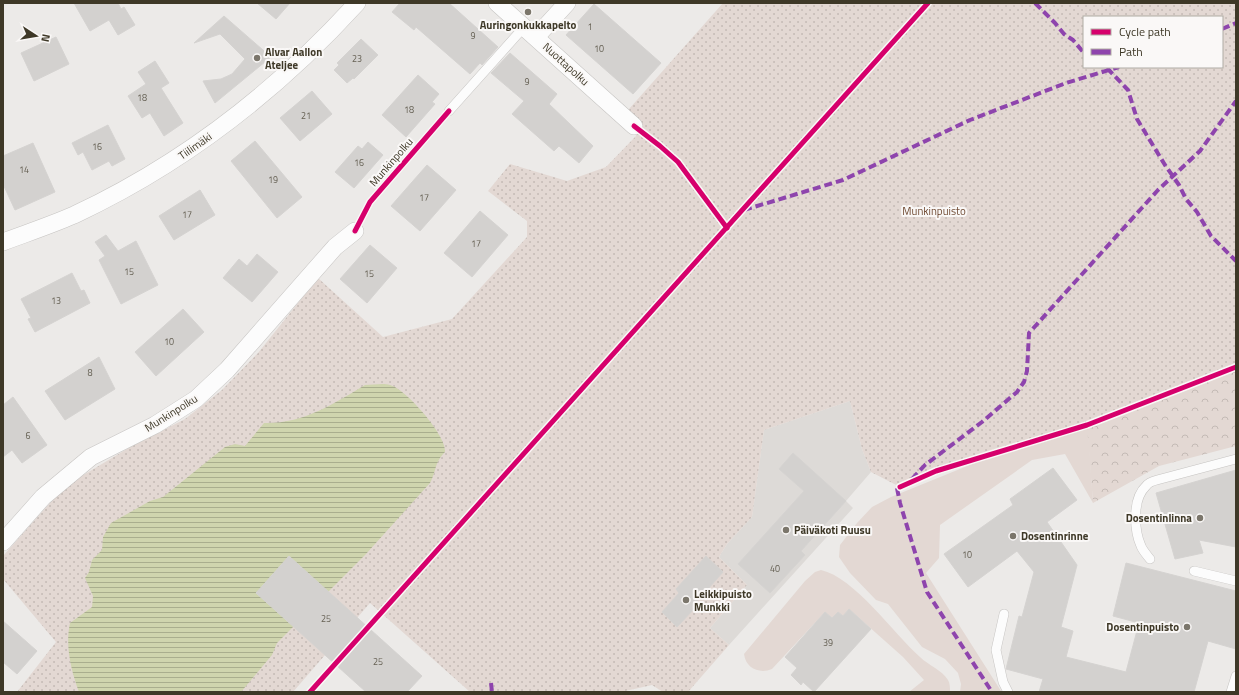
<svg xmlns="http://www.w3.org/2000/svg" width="1239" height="695" viewBox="0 0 1239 695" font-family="'Titillium Web',sans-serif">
  <defs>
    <pattern id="forest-crowns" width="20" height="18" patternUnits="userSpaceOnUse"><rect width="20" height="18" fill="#e3d8d3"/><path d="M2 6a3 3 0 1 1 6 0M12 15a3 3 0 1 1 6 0" fill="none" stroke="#c4bab5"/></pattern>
    <pattern id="park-dots" width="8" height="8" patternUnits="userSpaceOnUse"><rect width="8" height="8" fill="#e3d8d3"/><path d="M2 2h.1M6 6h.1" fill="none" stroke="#c4bab5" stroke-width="1.8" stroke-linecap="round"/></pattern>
    <pattern id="water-rules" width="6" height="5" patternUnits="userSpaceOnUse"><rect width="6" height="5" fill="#cfd5ae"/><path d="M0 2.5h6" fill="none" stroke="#a9ae8e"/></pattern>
  </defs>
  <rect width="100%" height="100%" fill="#eceae8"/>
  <polygon fill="#dddad7" points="850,401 862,449 871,472 846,501 853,508 729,645 710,628 747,585 719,557 727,544 752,517 764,430"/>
  <g fill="#e3d8d3">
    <polygon points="1088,428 1093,503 1065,454 1032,460 940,525 939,558 926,573 1001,691 960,692 961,684 958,673 945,659 922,647 888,604 876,600 850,573 839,557 840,545 857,523 872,507 891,497 982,460"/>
    <path d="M821 570C854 577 894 634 920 657 928 665 942 670 948 680 950 683 950 688 950 692H909L924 680 903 657 849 609 843 616 838 612 832 618 825 612 772 669C760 674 746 669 744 654L805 581 815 572Z"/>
  </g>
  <polygon fill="url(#forest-crowns)" points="1236,367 1236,446 1159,466 1093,503 1087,425"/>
  <path fill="url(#park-dots)" fill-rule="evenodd" d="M723 3H1236V367L1087 425 936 471 900 487 871 472 862 449 850 401 764 430 752 517 727 544 719 557 747 585 710 628 729 645 688 692H663L652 685 621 692H470L370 603 293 692H17L56 642 3 579V556L65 486 132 446 185 419 222 390 258 353 318 278 383 337 452 319 527 237V221L488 191 510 164 567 181 606 167 636 136 629 109ZM1084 17H1222V67H1084Z"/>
  <path fill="url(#water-rules)" d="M365 385C373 385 383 383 390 385 406 389 447 436 445 452 434 463 437 470 430 483L366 554 277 643 272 655 241 692H79C71 670 65 646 70 623L92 607 93 596 85 578 89 572 92 560 102 550 103 537 111 523 150 501 163 497 225 447 235 444 245 446 264 423C303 424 333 404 365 385Z"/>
  <g fill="#d3d1cf" stroke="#d5d3d1">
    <polygon points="74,3 118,3 121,9 124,7 135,25 118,35 109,20 90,31"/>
    <polygon points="257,3 290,3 276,19"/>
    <polygon points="400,3 449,3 498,47 482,65 480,63 470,74 416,27 414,30 392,12"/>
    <polygon points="594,4 661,63 633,94 566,35"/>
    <polygon points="224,16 271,57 215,103 203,81 221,79 232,74 245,59 220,34 194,43"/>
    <polygon points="56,37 69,64 34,81 21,53"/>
    <polygon points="361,39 378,55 354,79 353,78 347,83 334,70 339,65 337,63"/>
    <polygon points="510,53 557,94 549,104 593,146 579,163 559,146 554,151 512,114 524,101 491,73"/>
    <polygon points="155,61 169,83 161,88 183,123 164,136 150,113 142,118 128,96 146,84 138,72"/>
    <polygon points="418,75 439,94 432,102 435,104 406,137 382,115"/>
    <polygon points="312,91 332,114 300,141 280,118"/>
    <polygon points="108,125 125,159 112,166 109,161 92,170 83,152 78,155 72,143"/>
    <polygon points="255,141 302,197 277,218 231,161"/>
    <polygon points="368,142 383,155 354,188 335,172 358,146 362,149"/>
    <polygon points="33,143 55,192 15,210 3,184 3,156"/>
    <polygon points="427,165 456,190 420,231 391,206"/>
    <polygon points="200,190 215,215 174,240 159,216"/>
    <polygon points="480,211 508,235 472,277 444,253"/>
    <polygon points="106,235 118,251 136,241 158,285 121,304 99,260 105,256 95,242"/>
    <polygon points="370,245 397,268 367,303 340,279"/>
    <polygon points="257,254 278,272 252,302 223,278 239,259 247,266"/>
    <polygon points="72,273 81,291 84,290 90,303 35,332 28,319 31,318 21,299"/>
    <polygon points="183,309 204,332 156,376 135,352"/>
    <polygon points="99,357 115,389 65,420 45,391"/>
    <polygon points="13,397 47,445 22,463 12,450 3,457 3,405"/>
    <polygon points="793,453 846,501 801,551 805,555 770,593 738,564 804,491 779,469"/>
    <polygon points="1053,468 1077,500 1047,522 1077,565 1061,627 1073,631 1066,657 1126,672 1139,623 1113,616 1126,563 1236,591 1236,649 1208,641 1194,692 1039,692 1043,679 1006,669 1019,616 1022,617 1034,572 1017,551 968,587 944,554 1013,505 1010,499"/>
    <polygon points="1236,470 1236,547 1199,540 1203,553 1175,559 1156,493"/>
    <polygon points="289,556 422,676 407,692 366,692 256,593"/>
    <polygon points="706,556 723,572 692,607 694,609 677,627 662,612 679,593 676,589"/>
    <polygon points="849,609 871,629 814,692 803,682 801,685 791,675 797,668 785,657 825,612 832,618 838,612 843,616"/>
    <polygon points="3,621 37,651 17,674 3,662"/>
  </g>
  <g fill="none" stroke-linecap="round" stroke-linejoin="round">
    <g stroke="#c6c4c2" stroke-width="10">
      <g id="service">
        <polyline points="449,111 524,27"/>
        <path d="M1150 559C1147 555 1143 551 1141 546 1134 530 1132 499 1146 486 1148 483 1153 481 1157 480L1236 459"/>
        <polyline points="1194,571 1236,581"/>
        <polyline points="1004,614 996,650 1003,682 1008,692"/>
        <polyline points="1231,692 1236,676"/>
      </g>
    </g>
    <g stroke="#c6c4c2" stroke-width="18">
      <g id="minor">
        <polyline points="497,3 634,126"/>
        <polyline points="536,37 567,3"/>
        <path d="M3 242C27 233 51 225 74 215 183 164 276 92 357 3"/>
        <polyline points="3,542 43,497 91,457 155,425 196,399 227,370 335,247 355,231"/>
      </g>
    </g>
    <use href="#service" stroke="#fcfcfc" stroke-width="9"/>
    <use href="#minor" stroke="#fcfcfc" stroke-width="17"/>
    <g stroke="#8e44ad" stroke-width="4" stroke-dasharray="8 4" stroke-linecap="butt">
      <polyline points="1035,3 1055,23 1064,34 1073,40 1084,53"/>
      <polyline points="1222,29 1236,23"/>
      <polyline points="1107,68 1128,90 1137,119 1165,165 1179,185 1186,199 1197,212 1211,236 1236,261"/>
      <polyline points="744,210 843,180 970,120 1066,83 1119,67"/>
      <polyline points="912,479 925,465 982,422 1017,392 1024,382 1027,371 1029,333 1158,190 1200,151 1236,101"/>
      <polyline points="897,488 900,503 927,592 992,692"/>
      <polyline points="491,683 492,692"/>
    </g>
    <g stroke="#faf8f7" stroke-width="8">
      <g id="cycleway">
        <polyline points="634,126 660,146 678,162 727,228"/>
        <polyline points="355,231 370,202 449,111"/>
        <polyline points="900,487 936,471 1087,425 1236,367"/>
        <polyline points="310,692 928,3"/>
      </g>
    </g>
    <use href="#cycleway" stroke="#d6006c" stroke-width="5"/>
  </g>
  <g fill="#7b766b" stroke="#faf8f7" stroke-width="1.5">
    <circle cx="528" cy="12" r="4"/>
    <circle cx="257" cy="58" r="4"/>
    <circle cx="1200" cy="518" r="4"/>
    <circle cx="786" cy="530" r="4"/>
    <circle cx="1013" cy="536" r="4"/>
    <circle cx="686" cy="600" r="4"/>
    <circle cx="1187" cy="627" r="4"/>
  </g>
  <g text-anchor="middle" stroke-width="4" stroke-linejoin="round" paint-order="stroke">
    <g font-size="9" fill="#635e51">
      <text x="590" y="30">1</text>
      <text x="473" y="39">9</text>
      <text x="599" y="52">10</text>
      <text x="357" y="62">23</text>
      <text x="527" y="85">9</text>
      <text x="142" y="101">18</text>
      <text x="409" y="113">18</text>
      <text x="306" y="119">21</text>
      <text x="97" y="150">16</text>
      <text x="359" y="166">16</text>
      <text x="24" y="173">14</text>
      <text x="273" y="183">19</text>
      <text x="424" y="201">17</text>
      <text x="187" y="218">17</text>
      <text x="476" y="247">17</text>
      <text x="129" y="275">15</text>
      <text x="369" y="277">15</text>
      <text x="56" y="304">13</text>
      <text x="169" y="345">10</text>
      <text x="90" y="376">8</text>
      <text x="28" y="439">6</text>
      <text x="967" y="558">10</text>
      <text x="775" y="572">40</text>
      <text x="326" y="622">25</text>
      <text x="828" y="646">39</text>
      <text x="378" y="665">25</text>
    </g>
    <g font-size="11" font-weight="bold" fill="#3e3827" stroke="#faf8f7" text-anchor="start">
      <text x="528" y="29" text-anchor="middle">Auringonkukkapelto</text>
      <text x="265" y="56">Alvar Aallon<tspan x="265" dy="13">Ateljee</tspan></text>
      <text x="1192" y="522" text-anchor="end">Dosentinlinna</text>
      <text x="794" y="534">Päiväkoti Ruusu</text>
      <text x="1021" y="540">Dosentinrinne</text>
      <text x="694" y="598">Leikkipuisto<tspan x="694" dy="13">Munkki</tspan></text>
      <text x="1179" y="631" text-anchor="end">Dosentinpuisto</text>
    </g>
    <g font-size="11" fill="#3e3827" stroke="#faf8f7">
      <text transform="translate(566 64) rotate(42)" y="4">Nuottapolku</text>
      <text transform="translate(195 146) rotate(-35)" y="4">Tiilimäki</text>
      <text transform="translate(391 162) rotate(-49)" y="4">Munkinpolku</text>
      <text transform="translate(171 413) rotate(-32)" y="4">Munkinpolku</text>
    </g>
    <g font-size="11" fill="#714c35" stroke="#faf8f7">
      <text x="934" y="215">Munkinpuisto</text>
    </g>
  </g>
  <rect width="1239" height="695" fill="none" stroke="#3e3827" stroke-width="8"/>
  <rect x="1083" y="16" width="140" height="52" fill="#faf8f7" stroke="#afaba4"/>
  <rect x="1091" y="29" width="20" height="6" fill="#d6006c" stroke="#afaba4"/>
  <text x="1119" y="36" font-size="12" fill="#3e3827">Cycle path</text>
  <rect x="1091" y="49" width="20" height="6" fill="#8e44ad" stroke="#afaba4"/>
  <text x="1119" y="56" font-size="12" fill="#3e3827">Path</text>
  <g transform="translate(36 36) rotate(102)" stroke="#faf8f7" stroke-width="3" paint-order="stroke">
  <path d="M0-3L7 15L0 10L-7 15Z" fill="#3e3827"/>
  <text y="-6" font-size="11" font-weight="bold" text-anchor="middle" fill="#3e3827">N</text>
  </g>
</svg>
